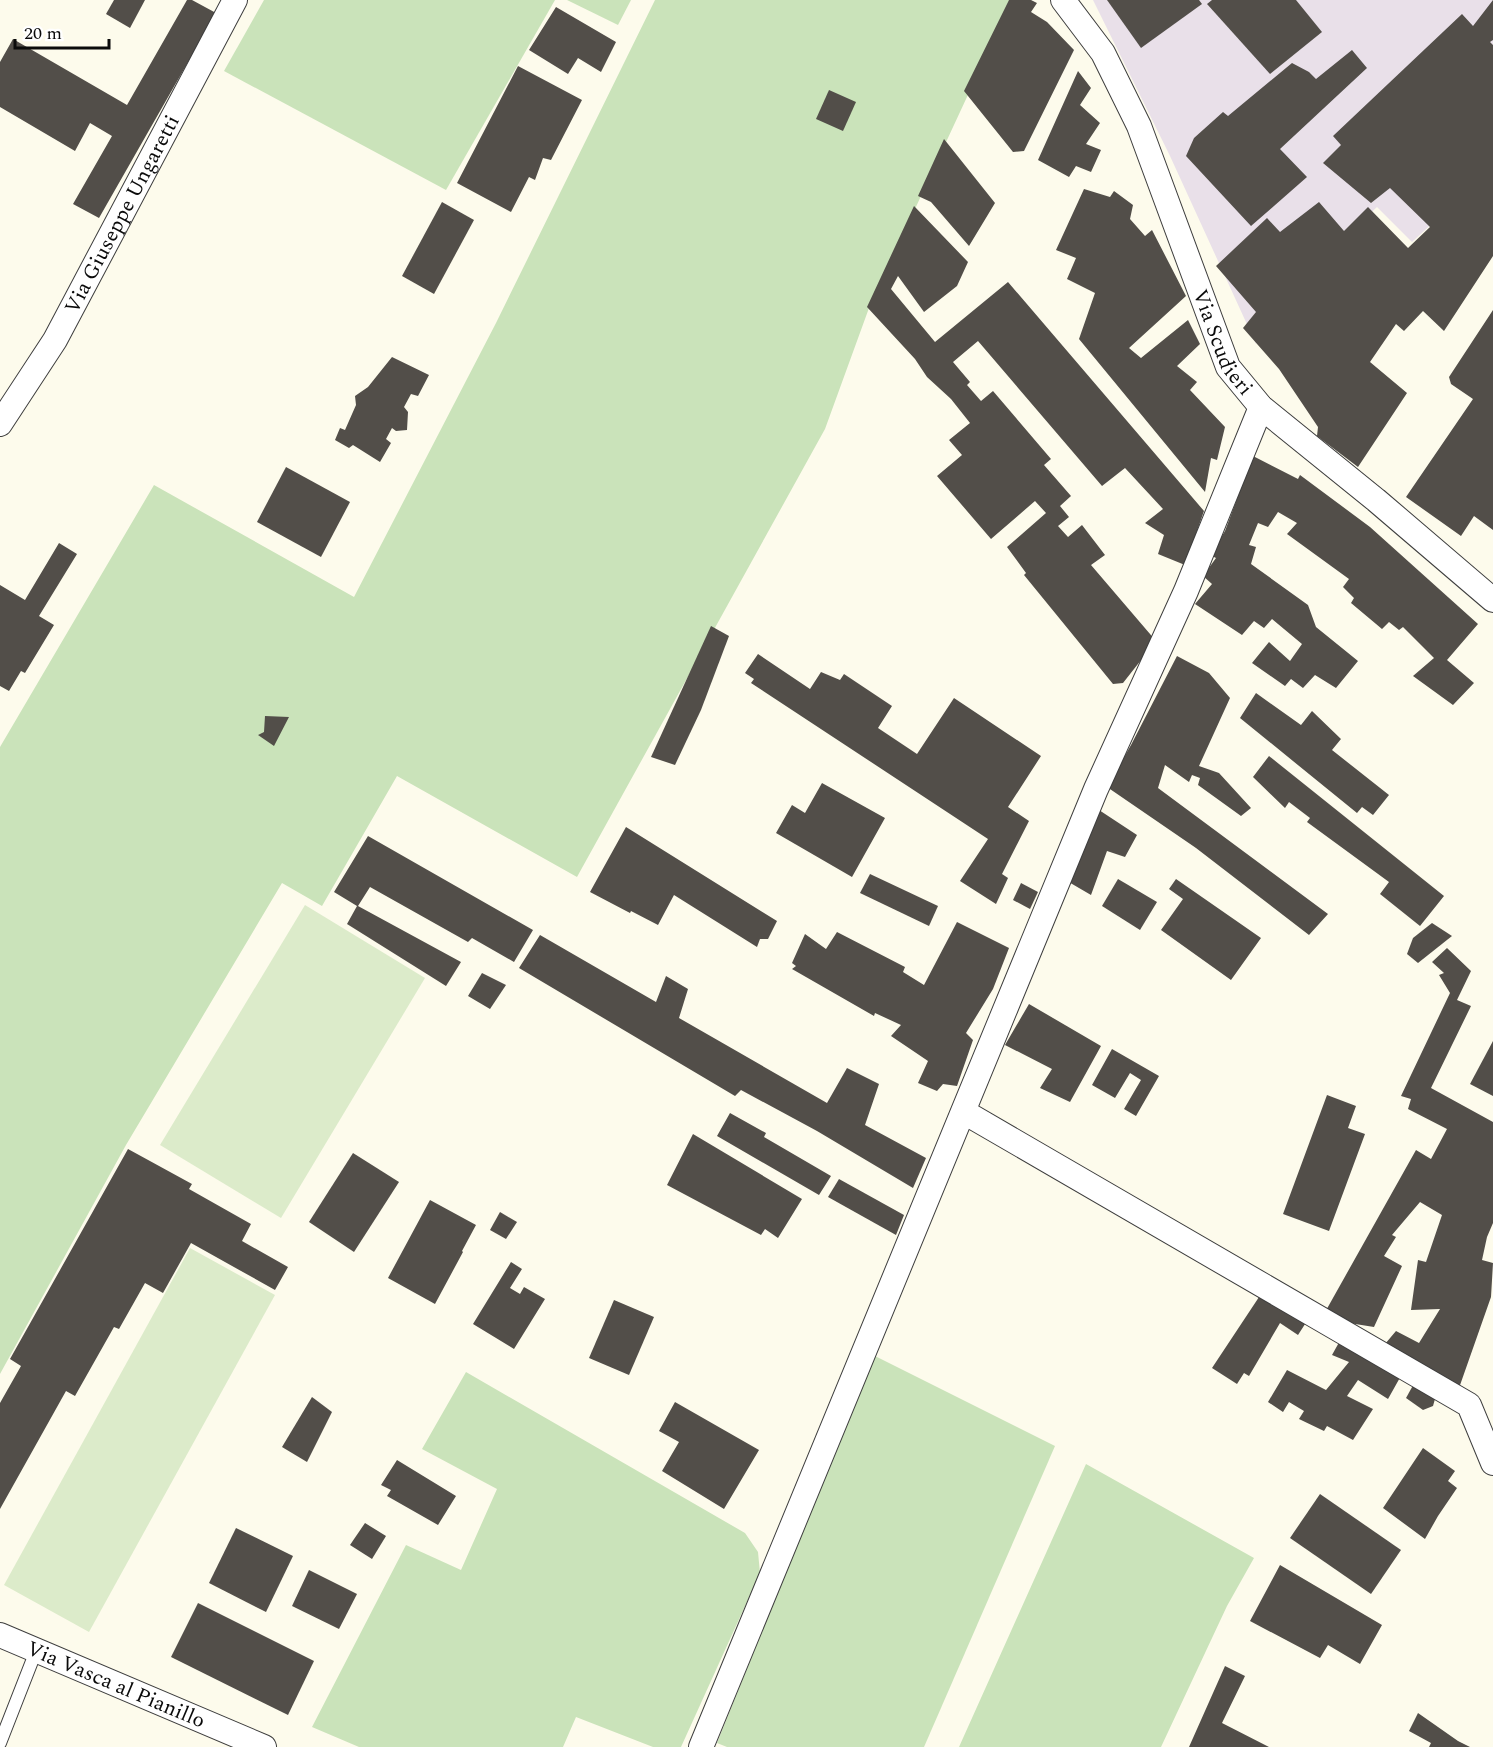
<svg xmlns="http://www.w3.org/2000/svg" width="1493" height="1747" viewBox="0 0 1493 1747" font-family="Spectral,serif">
  <rect width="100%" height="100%" fill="#fdfbec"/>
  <polygon fill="#e9e0e9" points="1093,0 1493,0 1493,168 1412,242 1377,207 1263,315 1256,344 1170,156"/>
  <g fill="#cae3ba">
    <polygon points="264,0 555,0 446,190 224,71"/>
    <polygon points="567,0 631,0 618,25"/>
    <polygon points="655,0 1012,0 869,308 825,429 577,877 397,776 322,906 282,883 126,1145 0,1374 0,747 154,485 354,597 496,323"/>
    <polygon points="873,1355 1055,1446 924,1747 727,1747 717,1743"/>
    <polygon points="466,1372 745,1533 758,1552 760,1573 681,1747 653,1747 576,1717 563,1747 359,1747 312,1727 406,1545 461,1570 497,1489 422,1449"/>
    <polygon points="1086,1464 1254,1558 1227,1606 1161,1747 959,1747"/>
  </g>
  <g fill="#dcebca">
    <polygon points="305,905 425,978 281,1218 160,1145"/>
    <polygon points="190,1248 275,1295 89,1632 4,1585"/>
  </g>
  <g fill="#524e49">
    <polygon points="114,0 145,0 130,28 106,14"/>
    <polygon points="187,0 192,0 216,13 99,218 73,204 112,136 90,123 75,151 0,107 0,62 13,39 127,105"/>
    <polygon points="1009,0 1031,0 1037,3 1031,12 1047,22 1074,50 1024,151 1013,152 964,91"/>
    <polygon points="1107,0 1199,0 1202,4 1141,48"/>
    <polygon points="1212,0 1296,0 1322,32 1270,74 1207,4"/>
    <polygon points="1493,0 1493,40 1490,42 1493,45 1493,256 1444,331 1423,311 1404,331 1396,324 1370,362 1407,393 1358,467 1317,436 1318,427 1279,369 1243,328 1256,312 1216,266 1267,218 1280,232 1319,202 1344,231 1368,207 1408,248 1430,227 1390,188 1371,203 1323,163 1341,145 1333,136 1462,14 1473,26"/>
    <polygon points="556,7 616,42 601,72 578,58 568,74 529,50"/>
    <polygon points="1352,50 1367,68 1280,149 1307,177 1251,226 1186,156 1194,138 1223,112 1228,116 1292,63 1309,72 1316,79"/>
    <polygon points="518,66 582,100 551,160 543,158 535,180 529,177 511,212 457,183"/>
    <polygon points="1078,71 1091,88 1080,105 1100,123 1086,144 1101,150 1091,172 1076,166 1069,177 1038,160"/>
    <polygon points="829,90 856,102 843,131 816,119"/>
    <polygon points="944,139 995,203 969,246 931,202 918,196"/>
    <polygon points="1084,189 1110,197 1114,191 1133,205 1130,219 1145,236 1152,230 1186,296 1129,348 1141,358 1188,320 1200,344 1177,366 1197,382 1190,390 1225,427 1217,460 1211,458 1205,492 1079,339 1095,293 1067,279 1076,258 1056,250"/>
    <polygon points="442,202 474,220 434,294 402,276"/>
    <polygon points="914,206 968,262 957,286 924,312 898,276 891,289 935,342 1008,282 1204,511 1185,565 1158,554 1164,535 1145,523 1163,509 1125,468 1102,486 978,341 953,362 970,382 967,385 981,401 993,391 1051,459 1044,465 1071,496 1060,506 1069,517 1058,526 1068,537 1082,525 1105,555 1091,565 1156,641 1123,683 1113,684 1024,575 1026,573 1007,547 1046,513 1035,501 991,539 937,476 962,455 949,440 970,423 951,399 927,377 915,359 867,307"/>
    <polygon points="1493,310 1493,530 1474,516 1461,536 1406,497 1473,399 1451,384 1449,377"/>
    <polygon points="392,357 429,375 418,396 411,394 404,407 408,412 407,430 396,431 392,428 386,439 391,443 380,462 353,445 349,448 335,440 340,428 345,430 356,405 355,396 368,387"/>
    <polygon points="1253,456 1298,479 1300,475 1370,527 1478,624 1447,660 1474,683 1453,705 1413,676 1434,658 1403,627 1399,630 1389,622 1382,629 1351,603 1354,598 1343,587 1349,579 1287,534 1297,523 1278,512 1268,527 1258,523 1249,545 1256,547 1251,564 1308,605 1316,627 1358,661 1336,688 1315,675 1303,688 1291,679 1285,686 1252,663 1269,642 1290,661 1302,644 1272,619 1264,628 1254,621 1242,635 1195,604 1212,584 1203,576 1216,558 1210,555 1225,531"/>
    <polygon points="286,467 350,502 321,557 257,522"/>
    <polygon points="59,543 77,554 39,616 54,625 25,673 21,671 9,691 0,686 0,585 25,600"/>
    <polygon points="711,626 729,636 701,710 675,765 651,757"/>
    <polygon points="758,654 810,689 821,672 840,680 844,674 892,706 878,728 917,754 954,698 1041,756 1008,807 1029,821 1002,874 1008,878 996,904 960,881 988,839 751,683 754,679 745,673"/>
    <polygon points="1177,656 1209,673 1230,698 1199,766 1219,773 1251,808 1241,816 1198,785 1200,778 1192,775 1189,782 1165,765 1158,788 1328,914 1309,935 1196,848 1107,787 1131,745"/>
    <polygon points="1256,693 1301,725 1312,711 1341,739 1332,750 1389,795 1373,815 1362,807 1357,813 1240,718"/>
    <polygon points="265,716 289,717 274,746 258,735 264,732"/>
    <polygon points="1269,756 1444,896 1420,926 1380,894 1389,882 1307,822 1310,818 1289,802 1285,808 1253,777"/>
    <polygon points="822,783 885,818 852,877 776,833 792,805 805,813"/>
    <polygon points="1099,810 1137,835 1125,857 1107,851 1091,895 1067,881"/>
    <polygon points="626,827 777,921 768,939 760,939 757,947 674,895 658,925 631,911 630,913 590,892"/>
    <polygon points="368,836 533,930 514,962 472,938 468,942 370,887 358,906 461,962 446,986 347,924 357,906 334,892"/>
    <polygon points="870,874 938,906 929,926 860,893"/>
    <polygon points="1118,879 1157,902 1140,930 1102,906"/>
    <polygon points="1176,879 1261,938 1231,980 1161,930 1183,899 1169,889"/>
    <polygon points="1021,883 1038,892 1030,909 1013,900"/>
    <polygon points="957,922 1009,948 993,989 966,1033 973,1040 957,1086 943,1084 937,1091 918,1083 928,1061 891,1036 901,1025 875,1013 874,1016 792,969 796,966 792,963 805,934 826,949 837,932 905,967 903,972 924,985"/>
    <polygon points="1432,923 1452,936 1418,963 1407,954 1413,938"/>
    <polygon points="540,935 656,1002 666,976 688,989 679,1018 827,1103 847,1068 879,1084 865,1125 926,1158 913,1188 817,1131 741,1090 735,1096 519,968"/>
    <polygon points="1447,948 1471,971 1457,1000 1471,1006 1431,1088 1493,1122 1493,1223 1487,1237 1482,1260 1493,1263 1491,1297 1459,1388 1385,1344 1396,1331 1419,1343 1440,1309 1411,1310 1418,1260 1426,1262 1442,1215 1420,1202 1392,1235 1396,1237 1384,1256 1402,1266 1374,1327 1349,1323 1324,1314 1416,1150 1431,1159 1447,1129 1408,1109 1411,1099 1401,1096 1450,993 1439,975 1444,973 1432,962"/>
    <polygon points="482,973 506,985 490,1009 468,996"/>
    <polygon points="1029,1004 1101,1046 1070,1102 1040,1088 1052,1069 1005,1045"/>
    <polygon points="1493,1041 1493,1096 1470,1084"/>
    <polygon points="1112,1049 1159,1076 1136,1116 1124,1109 1141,1080 1130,1073 1115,1098 1092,1085"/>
    <polygon points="1327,1095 1356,1106 1348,1128 1365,1134 1329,1231 1283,1214"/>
    <polygon points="730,1113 766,1133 764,1137 831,1176 819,1195 717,1136"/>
    <polygon points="693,1134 802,1199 778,1238 765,1229 761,1235 667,1185"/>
    <polygon points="128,1149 192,1184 189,1189 251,1224 242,1241 288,1267 275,1290 191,1243 163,1293 145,1283 119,1329 114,1327 75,1396 66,1391 0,1509 0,1403 21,1366 10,1359"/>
    <polygon points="353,1153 399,1182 354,1252 309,1222"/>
    <polygon points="839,1179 904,1215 896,1235 828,1197"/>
    <polygon points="430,1200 476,1225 462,1251 463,1252 435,1304 388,1278"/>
    <polygon points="500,1212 517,1222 506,1239 490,1230"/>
    <polygon points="511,1262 522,1269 510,1288 520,1294 524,1287 545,1299 514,1349 473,1324"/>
    <polygon points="1263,1291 1307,1321 1298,1335 1280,1323 1249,1376 1244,1373 1237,1384 1212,1368"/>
    <polygon points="614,1300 654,1317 629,1375 589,1358"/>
    <polygon points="1342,1337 1402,1374 1388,1399 1358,1380 1347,1396 1373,1409 1353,1440 1327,1426 1324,1431 1299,1419 1304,1411 1289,1402 1283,1412 1268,1402 1287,1370 1326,1390 1349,1362 1332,1355"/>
    <polygon points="1416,1380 1431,1388 1435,1399 1433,1406 1423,1410 1406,1398"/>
    <polygon points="312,1397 332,1412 307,1462 282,1447"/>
    <polygon points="675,1402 759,1450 724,1509 662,1471 679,1442 659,1431"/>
    <polygon points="1423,1448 1455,1471 1448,1481 1457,1488 1438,1516 1425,1539 1383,1508"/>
    <polygon points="397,1460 456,1496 438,1525 387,1496 391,1490 381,1485"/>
    <polygon points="1320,1494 1401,1550 1371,1594 1290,1538"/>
    <polygon points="365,1523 386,1536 372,1559 350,1545"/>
    <polygon points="236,1528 293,1556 266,1612 209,1583"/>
    <polygon points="1280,1565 1382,1625 1360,1664 1328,1645 1320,1658 1250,1621"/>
    <polygon points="309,1570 357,1594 339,1629 292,1606"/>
    <polygon points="198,1603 314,1661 288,1715 171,1657"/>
    <polygon points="1225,1666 1245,1676 1222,1723 1269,1747 1189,1747"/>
    <polygon points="1418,1713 1458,1741 1470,1747 1429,1747 1431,1743 1409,1731"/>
  </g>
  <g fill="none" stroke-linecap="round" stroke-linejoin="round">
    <g stroke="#3e3e3e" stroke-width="14">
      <polyline id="lane" points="0,1743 36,1651"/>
    </g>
    <g stroke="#3e3e3e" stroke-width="26">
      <g id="street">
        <path id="s1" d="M1063 0 1103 53 1139 126 1228 367 1261 407 1376 500 1493 600"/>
        <path id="s2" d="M0 424 55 340 235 0"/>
        <polyline points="964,1112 1469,1405 1493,1463"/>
        <path id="s3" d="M0 1635 264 1747"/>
        <polyline points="701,1747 1096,789 1186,591 1261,407"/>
      </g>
    </g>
    <use href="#lane" stroke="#fff" stroke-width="12"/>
    <use href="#street" stroke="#fff" stroke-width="24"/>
  </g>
  <g text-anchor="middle" stroke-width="6" stroke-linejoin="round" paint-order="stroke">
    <g font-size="21" fill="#0b0b0b" stroke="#fff">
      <text dy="7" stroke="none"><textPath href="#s2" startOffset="243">Via Giuseppe Ungaretti</textPath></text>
      <text dy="7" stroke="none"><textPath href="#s1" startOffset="380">Via Scudieri</textPath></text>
      <text dy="7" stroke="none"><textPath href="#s3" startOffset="126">Via Vasca al Pianillo</textPath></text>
    </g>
  </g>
  <path d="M15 39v9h94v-9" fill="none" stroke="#0b0b0b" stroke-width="3"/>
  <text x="24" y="39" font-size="18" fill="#0b0b0b" stroke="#ffffff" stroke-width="4.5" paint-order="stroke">20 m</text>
</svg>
